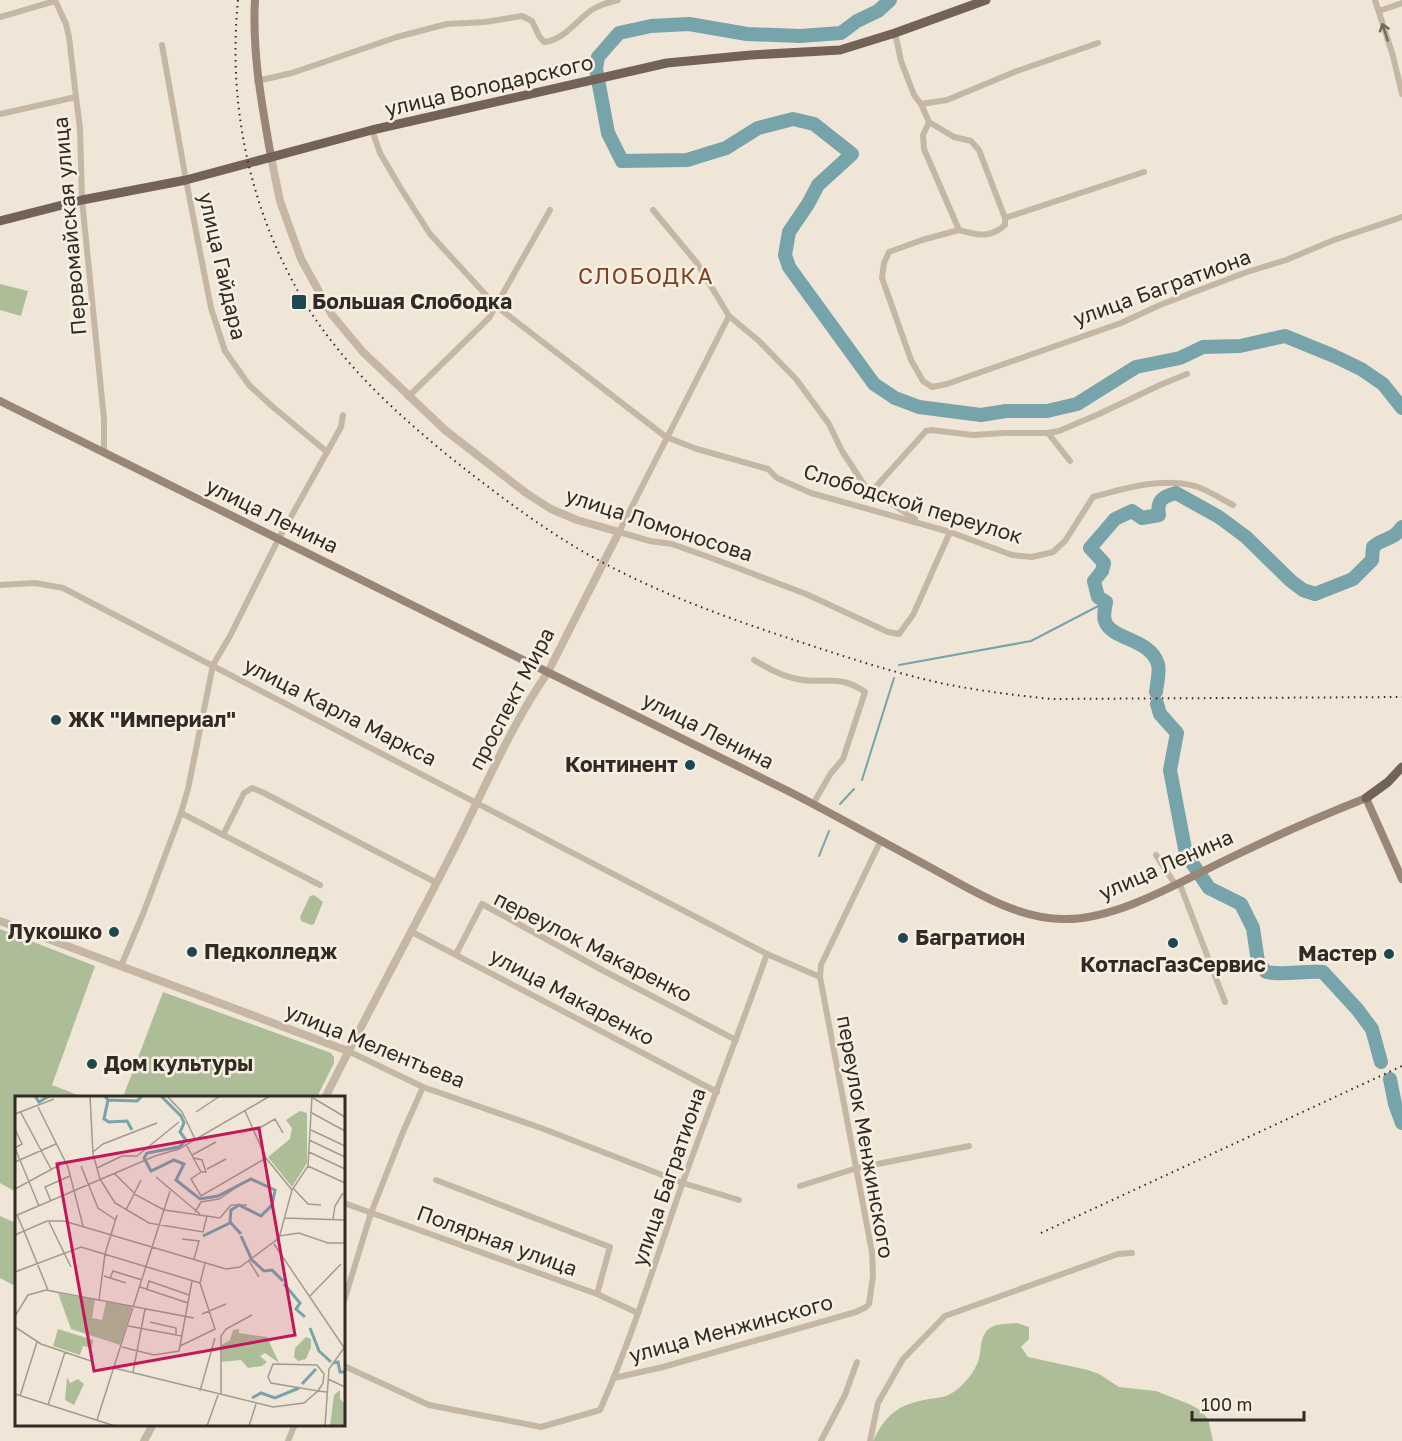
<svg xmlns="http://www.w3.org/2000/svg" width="1402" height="1441" viewBox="0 0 1402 1441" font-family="'Golos Text',sans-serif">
  <rect width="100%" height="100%" fill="#efe6d7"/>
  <g fill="#adbd98">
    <polygon points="0,284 28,291 21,316 0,310"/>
    <polygon points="314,895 323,902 314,924 311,925 301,921 300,917 310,896"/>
    <polygon points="0,929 95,966 52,1085 83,1097 16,1098 16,1192 0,1183"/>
    <polygon points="163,992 331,1053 334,1057 334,1063 317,1097 123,1097"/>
    <polygon points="0,1216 16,1223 16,1281 15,1286 0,1278"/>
    <path d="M1017 1323 1029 1327V1339L1021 1347 1028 1357 1088 1370 1099 1374 1119 1387 1156 1391 1189 1404 1200 1410 1208 1419 1213 1441H873C886 1414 899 1404 929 1399 938 1398 947 1397 955 1391 964 1385 974 1372 978 1362 982 1351 979 1335 990 1328 997 1323 1009 1324 1017 1323Z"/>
  </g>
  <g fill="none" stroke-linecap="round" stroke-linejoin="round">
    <g stroke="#77a3aa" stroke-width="2">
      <polyline points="899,665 1031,641 1106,602"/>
      <polyline points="862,780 894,678"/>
      <polyline points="840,804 854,789"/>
      <polyline points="819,856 829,831"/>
    </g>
    <g stroke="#77a3aa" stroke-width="14">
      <polyline points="890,0 878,11 857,21 841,33 800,36 747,34 689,24 651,26 619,33 598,57 596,69 608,133 622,161 687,160 726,148 758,128 793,119 814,124 852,154 818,185 808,204 789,232 785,255 789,267 874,384 895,398 919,407 981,415 1006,411 1047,411 1077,404 1136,367 1180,358 1203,347 1240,346 1285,336 1334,356 1361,369 1383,384 1402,408"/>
      <path d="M1156 692C1157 683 1160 672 1158 664 1150 638 1111 640 1105 621 1103 615 1105 608 1106 602L1098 597 1094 581 1102 571 1104 563 1090 548 1115 519 1132 511 1142 518 1159 515C1156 500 1164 496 1176 493L1219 517 1246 537 1291 581 1303 590 1315 594 1353 579 1372 560 1373 547C1385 536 1392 542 1402 527"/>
      <path d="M1157 704 1160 714 1177 733 1170 770 1186 854 1209 888 1241 904 1253 928 1258 962 1266 972C1285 976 1304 970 1323 972L1357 1009 1372 1029 1381 1062"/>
      <polyline points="1390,1079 1395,1104 1402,1123"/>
    </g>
    <g stroke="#c6b7a4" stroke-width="6">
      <polyline points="55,0 66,24 69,37 76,97 80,128 82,200 104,419 104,452"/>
      <polyline points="1375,0 1393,56 1402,94"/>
      <polyline points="1379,11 1402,3"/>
      <polyline points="0,17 55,1"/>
      <path d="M895 33 901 61 914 95 921 104 929 122 923 135 924 149 959 230C978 235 989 239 1005 225V218L979 150 971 141 954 137 929 122"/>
      <polyline points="162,45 186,180 211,308 225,351 249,385 273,407 327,452"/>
      <path d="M257 81 292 73 397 37 447 24 485 22 522 16 532 21 539 36 544 42C566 40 577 18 595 8 602 4 610 2 618 0"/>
      <polyline points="921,104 947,100 1017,71 1098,43"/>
      <polyline points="0,114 76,97"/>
      <path d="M372 130 380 153 400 187 430 234 496 306 666 437 697 449 768 469 777 478 811 493 950 532 1012 555 1032 557 1053 552 1065 541 1093 497C1126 488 1161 477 1195 486 1208 490 1221 499 1233 505"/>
      <polyline points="653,210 697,263 729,316 759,341 796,379 829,424 842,451 865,486 915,519"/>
      <polyline points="1005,218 1144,172"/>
      <polyline points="959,230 922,240 889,252 884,263 882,278 911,360 923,381 932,387 947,384 1121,323 1160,305 1247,272 1286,260 1334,240 1402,217"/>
      <polyline points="729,316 619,532 650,541 672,544 714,559 806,594 888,632 899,634 913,615 950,532"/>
      <polyline points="408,397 489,318 550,210"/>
      <polyline points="1048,433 1070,461"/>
      <polyline points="872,491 926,431 931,430 973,435 1005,433 1048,433 1059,431 1099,414 1160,385 1187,374"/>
      <polyline points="0,585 35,583 63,588 767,954 820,977"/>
      <path d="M754 660C767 668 782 676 797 679 825 685 838 673 865 692L843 759 831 773 813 804"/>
      <polyline points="181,813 320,885"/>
      <polyline points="223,835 244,793 252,788 262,792 437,883"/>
      <polyline points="1156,855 1175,884"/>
      <polyline points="1179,882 1225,1002"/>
      <polyline points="412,932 717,1092"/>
      <polyline points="456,954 482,904 604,971 736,1040"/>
      <polyline points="121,966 143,914 181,813 188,789 213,665 230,636 278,540 341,427 343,415"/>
      <polyline points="348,1051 423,1087 541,1128 683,1183 739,1200"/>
      <polyline points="436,1180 610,1247 597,1294"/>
      <polyline points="800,1186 857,1168 969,1146"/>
      <polyline points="344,1203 597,1294 638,1313"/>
      <polyline points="344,1301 371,1213 403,1132 423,1087"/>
      <path d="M344 1366 429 1405 541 1427 600 1410C633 1336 656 1258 683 1182 710 1106 740 1030 767 954"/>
      <polyline points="614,1378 663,1367 856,1312 866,1307 869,1304 873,1276 872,1252 820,977 821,965 881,840"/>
      <polyline points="288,1441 295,1424"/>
      <polyline points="821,1441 845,1395 857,1362"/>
      <polyline points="870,1441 878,1403 903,1359 945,1316 1118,1254 1132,1253"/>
    </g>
    <g stroke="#c6b7a4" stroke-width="8">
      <path d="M271 157 280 201 301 259 332 315 363 352 445 430 526 493 551 509 577 520 619 532 548 672C511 725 485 788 456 845 413 930 367 1013 325 1098"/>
      <polyline points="0,921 348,1051"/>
      <polyline points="144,1441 153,1424"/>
    </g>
    <g stroke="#998676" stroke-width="8">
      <path d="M255 0C252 54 262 105 271 157"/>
      <path d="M0 401C263 532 527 661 790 792 835 815 879 840 924 864 967 887 1014 919 1064 919 1118 920 1185 879 1234 856 1277 835 1321 816 1366 798L1402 879"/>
    </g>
    <g stroke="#736357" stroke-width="9">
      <polyline points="0,221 82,200 186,180 372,130 667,63 751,55 840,50 895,33 986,0"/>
      <polyline points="1366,798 1388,782 1402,767"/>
    </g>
    <g stroke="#322a25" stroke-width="2" stroke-dasharray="1.5 4.5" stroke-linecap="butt">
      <path d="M238 0C228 102 248 203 299 293 337 359 392 410 451 458 493 491 536 524 582 551 644 587 711 612 779 635 834 653 889 672 945 684 980 691 1015 695 1051 699L1402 697"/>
      <polyline points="1041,1233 1402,1066"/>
    </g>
  </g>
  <defs><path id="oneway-shaft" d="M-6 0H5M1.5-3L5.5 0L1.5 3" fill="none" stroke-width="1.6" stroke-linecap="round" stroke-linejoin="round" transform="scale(1.5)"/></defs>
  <use stroke="#75695e" href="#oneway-shaft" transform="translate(1385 32) rotate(-108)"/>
  <g fill="#1d4851" stroke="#f7f0e2" stroke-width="2">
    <rect x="291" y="294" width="16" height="16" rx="3"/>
    <circle cx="56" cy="720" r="6"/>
    <circle cx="690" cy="765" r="6"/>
    <circle cx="114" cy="932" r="6"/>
    <circle cx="903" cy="938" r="6"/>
    <circle cx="1173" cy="943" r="6"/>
    <circle cx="192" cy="952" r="6"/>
    <circle cx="1389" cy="954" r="6"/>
    <circle cx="92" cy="1064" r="6"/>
  </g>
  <g text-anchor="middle" stroke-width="5" stroke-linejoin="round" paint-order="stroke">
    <g font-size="21" fill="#322a25" stroke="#f7f0e2">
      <text transform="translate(489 86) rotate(-13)" y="7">улица Володарского</text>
      <text transform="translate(70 226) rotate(-95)" y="7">Первомайская улица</text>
      <text transform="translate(222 266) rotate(77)" y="7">улица Гайдара</text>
      <text transform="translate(1162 288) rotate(-20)" y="7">улица Багратиона</text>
      <text transform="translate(913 504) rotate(17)" y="7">Слободской переулок</text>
      <text transform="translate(272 516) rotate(26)" y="7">улица Ленина</text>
      <text transform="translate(659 525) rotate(18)" y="7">улица Ломоносова</text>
      <text transform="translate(512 699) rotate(-62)" y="7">проспект Мира</text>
      <text transform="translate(340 712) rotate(27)" y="7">улица Карла Маркса</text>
      <text transform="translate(708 731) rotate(27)" y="7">улица Ленина</text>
      <text transform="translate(1166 865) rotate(-24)" y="7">улица Ленина</text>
      <text transform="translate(593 947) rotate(27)" y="7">переулок Макаренко</text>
      <text transform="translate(572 997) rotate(28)" y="7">улица Макаренко</text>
      <text transform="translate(375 1046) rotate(22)" y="7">улица Мелентьева</text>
      <text transform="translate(865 1137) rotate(80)" y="7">переулок Менжинского</text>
      <text transform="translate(669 1177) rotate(-71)" y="7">улица Багратиона</text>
      <text transform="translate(497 1241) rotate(20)" y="7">Полярная улица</text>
      <text transform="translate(731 1329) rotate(-15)" y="7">улица Менжинского</text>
    </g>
    <g font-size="21" font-weight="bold" fill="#322a25" stroke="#f7f0e2" text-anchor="start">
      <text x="312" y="309">Большая Слободка</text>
      <text x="68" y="727">ЖК "Империал"</text>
      <text x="678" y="772" text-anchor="end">Континент</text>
      <text x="102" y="939" text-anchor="end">Лукошко</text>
      <text x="915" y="945">Багратион</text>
      <text x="204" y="959">Педколледж</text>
      <text x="1377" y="961" text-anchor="end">Мастер</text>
      <text x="1173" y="972" text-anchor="middle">КотласГазСервис</text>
      <text x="104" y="1071">Дом культуры</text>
    </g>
    <g font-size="22" letter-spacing="1.5" fill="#7c4123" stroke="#f7f0e2">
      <text x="646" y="284">СЛОБОДКА</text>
    </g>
  </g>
  <g transform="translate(15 1096)">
    <rect width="330" height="330" fill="#efe6d7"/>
    <path d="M285 15 292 17V67L277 91 253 61 275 43 277 32 271 24ZM43 197 80 204 77 222 87 224 91 206 117 211 105 249 56 233ZM43 233 78 244 77 252 68 250 65 259 38 250ZM224 233V237L252 241 264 267 250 257 245 260 252 266 247 270 233 272 226 264 206 266 205 250 215 244 218 234ZM291 241 296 243V251L291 263 283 265 279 261 280 252ZM52 281 55 287 63 283 69 288 59 309 50 304ZM325 294V303L330 308V330H315L319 299Z" fill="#adbd98"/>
    <path fill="none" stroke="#77a3aa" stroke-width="3" d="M20 0 24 6 34 0M90 0 93 4 122 5 127 0M146 0 166 20 169 27 165 36 171 44 164 51 132 57 129 62 136 75 159 64 169 68 161 84 185 103 203 100 236 83 260 94 257 109 246 120 224 109 216 114 215 126 226 138M93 4 89 23 94 26 112 25 117 34M188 140 217 126M226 140 237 164 249 175 257 174 268 185M269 188 285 207 281 213 290 221M295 232 304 255 316 266M318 267 323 266 325 276H330M287 288 301 273M237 302 246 297 260 302 284 292"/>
    <path fill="none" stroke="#a39b90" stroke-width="1.5" d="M75 0 78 58 85 83M152 0 167 16 180 43M298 2 330 21M23 11 53 71 68 130M5 15 36 73M230 15 251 62 277 94M181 16 205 0M295 16 330 35M0 18 39 3M0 33 7 48 0 52M241 34 260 23 268 37M296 34 330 50M294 44 330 61M172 50 186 76H191L187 64 179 62M0 52 24 110M78 56 88 48 142 27M294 56 330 73M177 59 201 46M0 66 41 48M66 70 83 112 101 124M293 70 330 87M82 72 107 60H122L164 26M192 73 211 63M186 76 176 83 186 100 251 62M99 77 121 99 149 114 205 122 216 109H232M141 81 185 118M85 83 100 107 134 127 188 136 192 120M278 92 293 108 306 109M0 93 50 66M36 105 30 91 55 80M111 114 126 84M180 116 186 106 204 103 222 91M2 119 9 135 32 125H49L211 173 225 171 264 142 277 94 293 70 297 0M0 120 140 60 164 53 255 0M269 122 330 124M318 123 320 110 328 97M34 126 56 171M0 139 9 135 33 194M264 140 284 137 313 147H330M167 143 184 145 179 163M259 148 330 253M234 165 244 181M0 176 66 151 185 187M89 180 111 187M95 182 98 175 127 184M125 191 173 207M132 193 134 185 174 199M294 201 326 168M84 204 90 158 102 119M187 218 211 208M0 220 13 199 31 194 179 222M135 226 161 232V239M113 230 167 240M0 231 26 248 76 265M165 250 200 233 185 187 190 167M107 251 139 259 164 255 177 185M258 268 302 269 309 278 308 287 303 295 256 287 253 281ZM99 272 258 311 289 307 303 295 312 296M118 276 130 213M313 283 330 291M185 295 200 242M0 298 100 330M206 299V240L211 233 237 219M5 300 22 246M33 309 50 256M82 324 155 95M192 330 203 299M234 330 241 308M310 330 314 273 329 252"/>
    <path fill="#c2185b" fill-opacity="0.15" stroke="#c2185b" stroke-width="3" d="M244 32 280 239 79 275 42 68Z"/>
    <rect width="330" height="330" fill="none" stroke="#322a25" stroke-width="3"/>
  </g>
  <path d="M1192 1411v9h112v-9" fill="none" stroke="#322a25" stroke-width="3"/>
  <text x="1201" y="1411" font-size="18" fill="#322a25" stroke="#f7f0e2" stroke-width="4.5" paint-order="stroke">100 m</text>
</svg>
